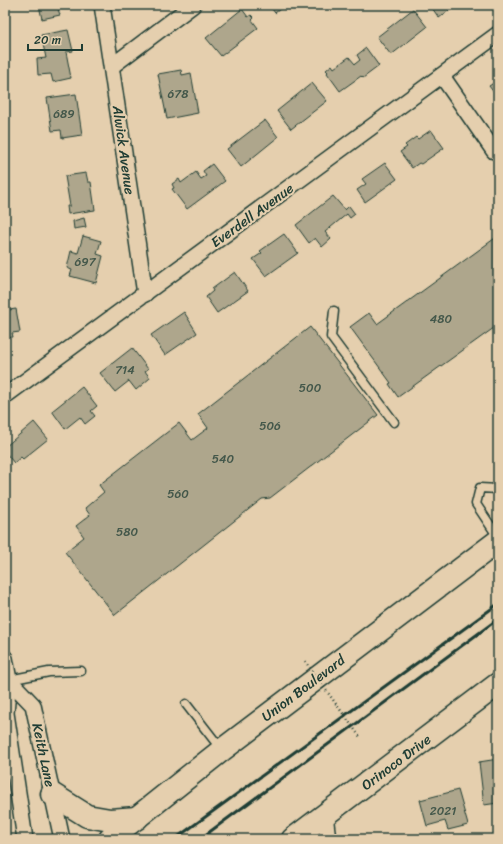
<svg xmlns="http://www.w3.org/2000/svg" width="503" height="844" viewBox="0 0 503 844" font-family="Sriracha,sans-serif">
  <rect width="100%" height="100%" fill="#e5cfae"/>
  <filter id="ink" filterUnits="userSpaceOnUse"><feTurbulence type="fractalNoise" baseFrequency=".025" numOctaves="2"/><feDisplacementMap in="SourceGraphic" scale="8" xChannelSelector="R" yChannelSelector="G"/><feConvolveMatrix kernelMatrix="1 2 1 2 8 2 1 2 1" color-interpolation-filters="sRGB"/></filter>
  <g filter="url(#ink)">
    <g fill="#aea68c" stroke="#1f3d34">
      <polygon points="39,5 64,5 65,7 58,9 60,15 42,19"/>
      <polygon points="269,5 285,5 275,13"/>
      <polygon points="430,5 456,5 439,18"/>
      <polygon points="242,9 248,17 251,15 254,18 252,20 258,28 221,56 206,38"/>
      <polygon points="413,9 427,27 391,55 377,37"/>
      <polygon points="68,30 73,51 66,52 71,78 53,82 51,74 38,75 37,59 46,58 41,35"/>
      <polygon points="366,48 379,66 363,78 361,76 340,91 327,73 328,72 326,70 332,65 334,68 349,57 355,64 360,60 357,55"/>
      <polygon points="181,70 182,75 191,73 198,113 167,119 158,74"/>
      <polygon points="498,80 498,98 489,86"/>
      <polygon points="312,83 327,101 291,129 277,111"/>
      <polygon points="76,94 82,135 62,138 61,130 52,131 47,98"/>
      <polygon points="265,120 278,137 241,167 227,149"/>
      <polygon points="431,130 444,148 421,164 419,163 412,168 400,152 407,147 405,145 416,137 418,139"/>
      <polygon points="385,163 397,179 365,202 357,190 366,184 362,179"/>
      <polygon points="212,164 225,181 187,209 172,189 174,188 172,184 179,179 181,183 196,172 201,179 206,176 203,171"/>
      <polygon points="86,173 88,182 91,182 95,210 68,214 67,206 70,206 65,176"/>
      <polygon points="333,196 345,210 349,206 355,214 350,218 347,214 325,232 331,239 322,247 315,238 309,243 296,225"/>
      <polygon points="84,218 86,227 74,229 73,221"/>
      <polygon points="284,234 298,253 266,276 253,259 262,253 260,251"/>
      <polygon points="83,236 101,241 97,254 103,256 96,283 70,276 72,270 67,268 71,251 78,253"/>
      <polygon points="498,236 498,325 398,397 389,384 391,383 350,327 369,313 377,324"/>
      <polygon points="235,272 248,291 217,313 206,297 213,291 212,289"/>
      <polygon points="5,302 7,302 9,310 16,309 20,332 12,333 13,337 5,338"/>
      <polygon points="184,312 197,333 165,355 151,335"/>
      <polygon points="310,327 378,415 270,498 262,499 115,615 65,552 84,537 76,526 90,515 85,508 104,492 99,485 179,423 192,440 208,428 198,414"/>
      <polygon points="132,348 148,369 145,371 150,378 136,390 129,381 115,392 100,373"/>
      <polygon points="82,387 97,406 91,411 95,416 85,424 80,417 65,429 52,411"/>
      <polygon points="34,422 48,439 23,459 21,457 14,463 5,452 5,447"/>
      <polygon points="498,759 498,803 484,805 479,762"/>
      <polygon points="458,790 468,825 448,830 445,821 427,826 420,800"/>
    </g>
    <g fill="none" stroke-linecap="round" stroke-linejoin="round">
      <g stroke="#1f3d34" stroke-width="11">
        <g id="lane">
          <polyline points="334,311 331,337 394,422"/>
          <polyline points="498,489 480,488 476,504 498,537"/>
          <polyline points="9,680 49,672 81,671"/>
          <polyline points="186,704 221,749"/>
        </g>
      </g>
      <g stroke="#1f3d34" stroke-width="18">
        <g id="street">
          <polyline points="102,5 145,294"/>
          <polyline points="112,66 193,5"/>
          <polyline points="442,76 494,151"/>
          <polyline points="5,396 498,34"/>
          <polyline points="5,658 9,680 6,713 25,839"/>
          <polyline points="9,680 33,705 62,839"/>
          <polyline points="325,815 328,839"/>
        </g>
      </g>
      <g stroke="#1f3d34" stroke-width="25">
        <g id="secondary">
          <polyline points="52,794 87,816 110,820 137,818"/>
          <polyline points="110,839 222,750 498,541"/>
          <polyline points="293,839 498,684"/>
        </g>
      </g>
      <use href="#lane" stroke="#e5cfae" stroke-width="8"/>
      <use href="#street" stroke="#e5cfae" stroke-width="15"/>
      <use href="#secondary" stroke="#e5cfae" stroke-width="22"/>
      <g stroke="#1f3d34" stroke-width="3">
        <polyline points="175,839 498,604"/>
        <polyline points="200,839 498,619"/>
      </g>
      <polyline stroke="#1f3d34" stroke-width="2.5" stroke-dasharray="1 3" stroke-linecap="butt" points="305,661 360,737"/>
    </g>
  </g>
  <g text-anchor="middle" stroke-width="4" stroke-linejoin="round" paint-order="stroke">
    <g font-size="12" fill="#43574a">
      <text x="178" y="98">678</text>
      <text x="64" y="118">689</text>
      <text x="85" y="266">697</text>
      <text x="441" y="323">480</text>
      <text x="125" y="374">714</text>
      <text x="310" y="392">500</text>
      <text x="270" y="430">506</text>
      <text x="223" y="463">540</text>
      <text x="178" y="498">560</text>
      <text x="127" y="536">580</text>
      <text x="443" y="815">2021</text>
    </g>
    <g font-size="14" fill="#1f3d34" stroke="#e5cfae">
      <text transform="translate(124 150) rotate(82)" y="5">Alwick Avenue</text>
      <text transform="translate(252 215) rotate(-36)" y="5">Everdell Avenue</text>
      <text transform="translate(303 688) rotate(-37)" y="5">Union Boulevard</text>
      <text transform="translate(44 755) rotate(78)" y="5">Keith Lane</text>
      <text transform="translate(396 762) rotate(-37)" y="5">Orinoco Drive</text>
    </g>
  </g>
  <rect width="503" height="844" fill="none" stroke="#e5cfae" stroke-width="20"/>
  <rect x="10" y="10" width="483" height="824" fill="none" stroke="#1f3d34" stroke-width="1.5" filter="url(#ink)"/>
  <path d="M28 44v6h54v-6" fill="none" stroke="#1f3d34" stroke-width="2"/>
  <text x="34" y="44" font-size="12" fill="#1f3d34" stroke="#e5cfae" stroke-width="3" paint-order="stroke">20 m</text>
</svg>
